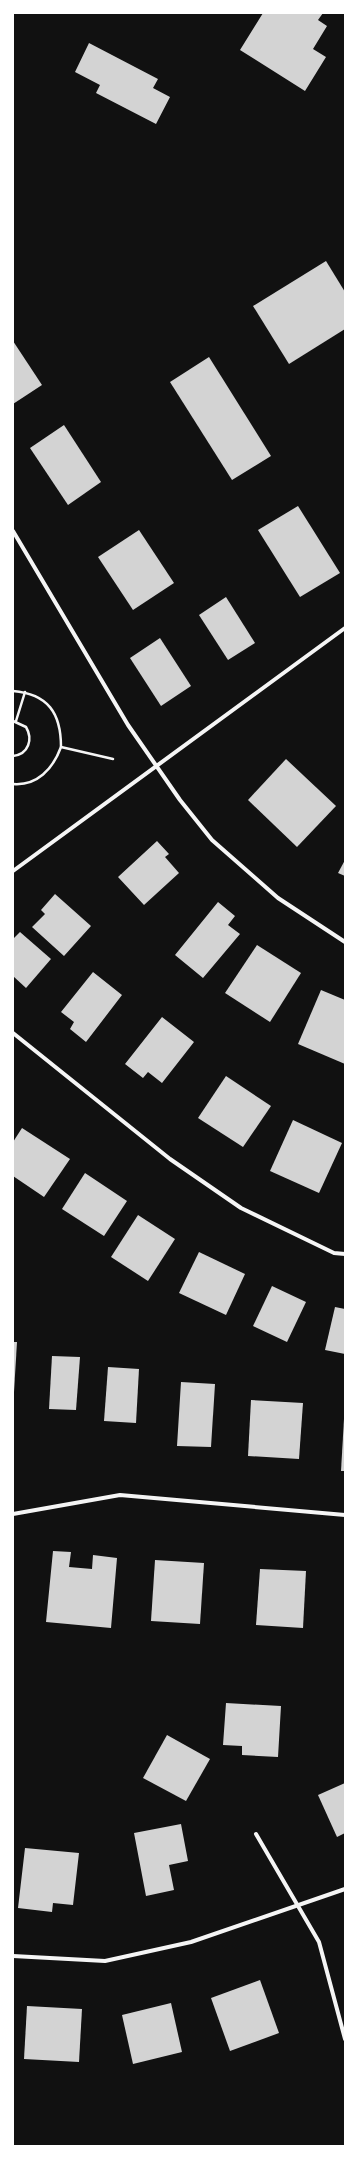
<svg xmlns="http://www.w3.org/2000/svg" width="358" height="2159" viewBox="0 0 358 2159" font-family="Quicksand,sans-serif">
  <rect width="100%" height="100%" fill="#111"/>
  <g fill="#d3d3d3">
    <polygon points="263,13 323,13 318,20 327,26 313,49 326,57 305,91 240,50"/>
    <polygon points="89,43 158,79 153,88 170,97 156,124 96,93 100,85 75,72"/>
    <polygon points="326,261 345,292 345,329 289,364 253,306"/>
    <polygon points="13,341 42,385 13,404"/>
    <polygon points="209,357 271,456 232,480 170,382"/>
    <polygon points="64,425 101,482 68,505 30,448"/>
    <polygon points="298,506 340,573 300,597 258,530"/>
    <polygon points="139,530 174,583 133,610 98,557"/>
    <polygon points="226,597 255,643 228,660 199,615"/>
    <polygon points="160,638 191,686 161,706 130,658"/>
    <polygon points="286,759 336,806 297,847 248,800"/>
    <polygon points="157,841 169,854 165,857 179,873 144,905 118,877"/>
    <polygon points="345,860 345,876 338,873"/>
    <polygon points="55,894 91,926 64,956 32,927 45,914 41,910"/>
    <polygon points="218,902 235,916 228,925 240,934 203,978 175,955"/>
    <polygon points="20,932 51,959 26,988 13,976 13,939"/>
    <polygon points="257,945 301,973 270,1022 225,993"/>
    <polygon points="93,972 122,995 86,1042 70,1029 74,1022 61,1012"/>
    <polygon points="321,990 345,1000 345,1064 298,1044"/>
    <polygon points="162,1017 194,1042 162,1083 148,1072 143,1078 125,1064"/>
    <polygon points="226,1076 271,1106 243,1147 198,1118"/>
    <polygon points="293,1120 342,1143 319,1193 270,1171"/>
    <polygon points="22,1128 70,1159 44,1197 13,1176 13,1142"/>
    <polygon points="85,1173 127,1201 104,1236 62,1209"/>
    <polygon points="138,1215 175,1239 148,1281 111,1257"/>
    <polygon points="199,1252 245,1274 226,1315 179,1293"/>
    <polygon points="272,1286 306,1302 287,1342 253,1326"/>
    <polygon points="335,1307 345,1309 345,1354 325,1350"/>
    <polygon points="13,1342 17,1342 14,1392 13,1392"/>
    <polygon points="52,1356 80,1357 76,1410 49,1409"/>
    <polygon points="108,1367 139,1369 136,1423 104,1421"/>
    <polygon points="181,1382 215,1384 211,1447 177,1446"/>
    <polygon points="251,1400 303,1403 299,1459 248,1456"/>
    <polygon points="344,1419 345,1419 345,1471 341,1471"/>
    <polygon points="53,1551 71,1552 69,1567 92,1569 93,1555 117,1558 111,1628 46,1622"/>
    <polygon points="155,1560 204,1563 200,1624 151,1621"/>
    <polygon points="260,1569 306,1571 303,1628 256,1625"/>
    <polygon points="226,1703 281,1706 278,1757 242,1755 242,1746 223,1745"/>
    <polygon points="167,1735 210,1759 186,1801 143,1778"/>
    <polygon points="345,1783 345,1833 337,1837 318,1795"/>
    <polygon points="181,1824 188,1861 169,1865 174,1890 146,1896 134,1833"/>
    <polygon points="25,1848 79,1853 73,1905 53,1903 52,1912 18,1908"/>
    <polygon points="260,1980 279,2033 230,2051 211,1998"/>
    <polygon points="171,2003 182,2052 133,2064 122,2015"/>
    <polygon points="27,2006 82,2009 79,2062 24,2059"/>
  </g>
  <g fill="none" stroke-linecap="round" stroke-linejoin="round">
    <g stroke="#f5f5f5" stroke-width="2.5">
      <path d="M13 691C48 694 61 713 61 747"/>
      <path d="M13 721 26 727C33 739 29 754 13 756"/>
      <polyline points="16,721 25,692"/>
      <path d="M13 784C37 786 53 769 61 747L113 759"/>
    </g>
    <g stroke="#f5f5f5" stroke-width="4">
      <polyline points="13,531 128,725 180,800 212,840 278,898 345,942"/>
      <polyline points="13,871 345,628"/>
      <polyline points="13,1033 170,1159 241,1208 334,1253 345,1254"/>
      <polyline points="13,1514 120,1495 345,1515"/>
      <polyline points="256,1834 319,1942 345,2039"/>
      <polyline points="13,1956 105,1961 191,1942 345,1889"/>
    </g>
  </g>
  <rect width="358" height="2159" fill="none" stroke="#ffffff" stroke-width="28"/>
</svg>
